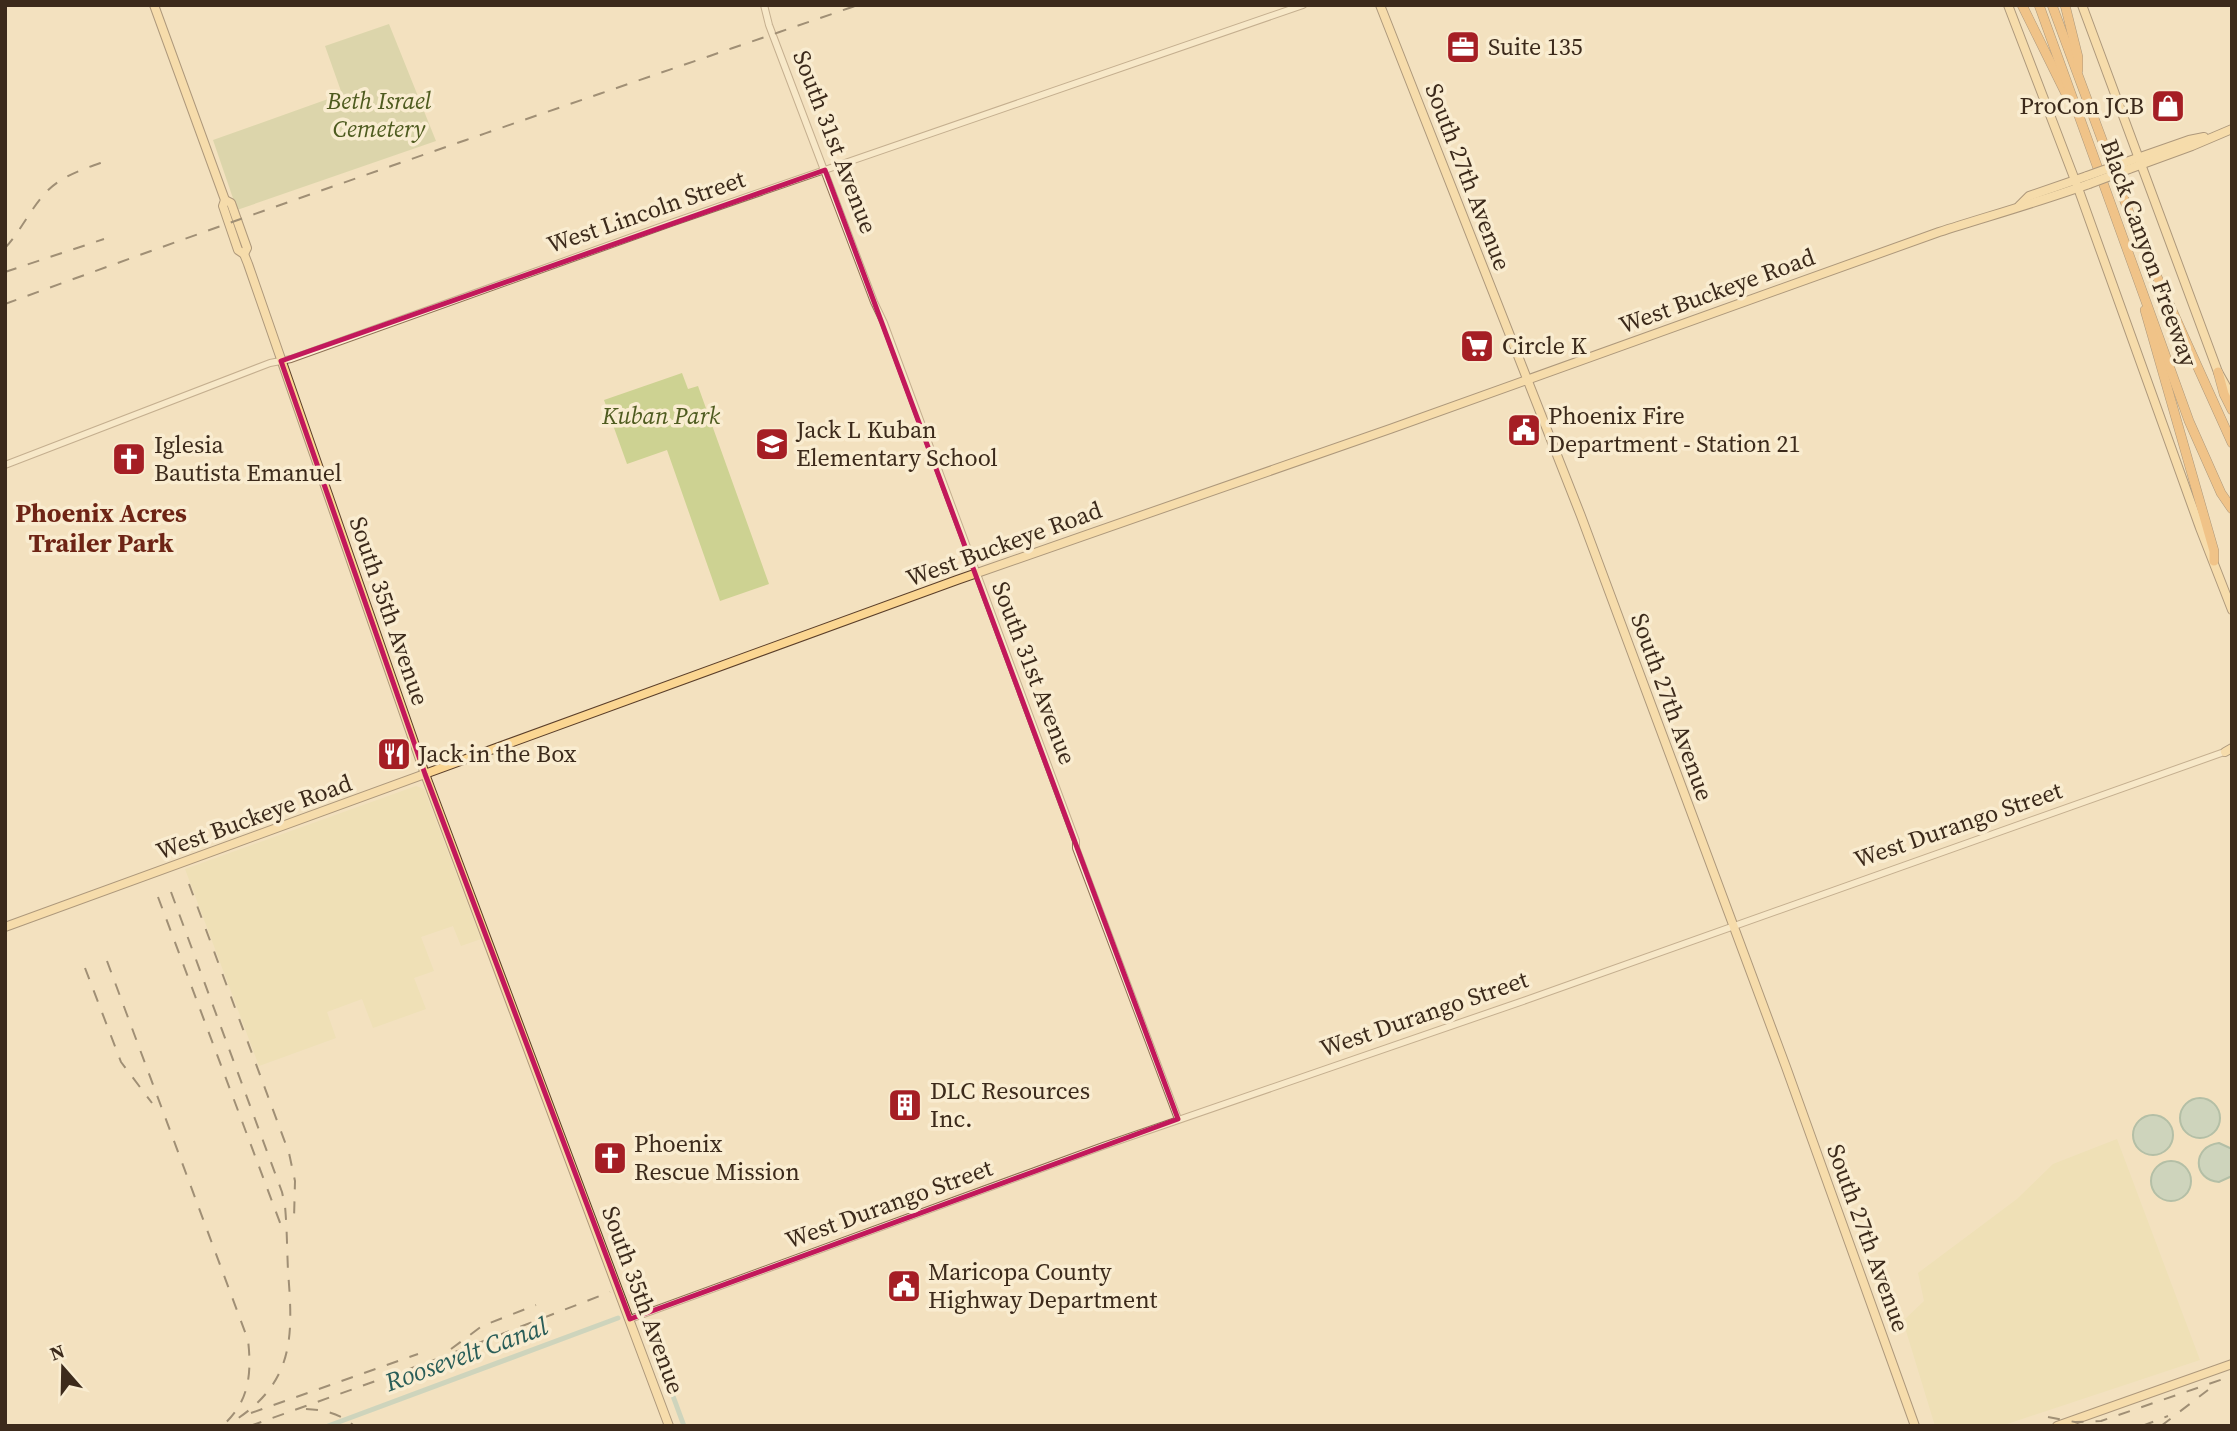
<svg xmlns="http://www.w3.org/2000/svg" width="2237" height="1431" viewBox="0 0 2237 1431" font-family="'Source Serif 4',serif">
  <rect width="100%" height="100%" fill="#f3e1bf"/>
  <g fill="#eaddab">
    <polygon points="416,786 424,789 481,939 461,946 453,926 421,937 434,971 414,978 426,1009 373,1028 362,999 327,1012 336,1038 259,1066 185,869"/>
    <polygon points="2117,1139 2200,1360 2001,1426 1935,1426 1903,1321 1924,1301 1918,1273 2017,1199 2053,1164"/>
  </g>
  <polygon fill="#cdd292" points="682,373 688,389 698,386 769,584 720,601 667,450 627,464 604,400"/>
  <polygon fill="#c2c692" points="389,24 436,141 237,210 213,140 342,94 325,46"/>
  <g fill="#a3c4b9" stroke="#689487" stroke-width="2">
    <circle cx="2200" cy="1118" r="20"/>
    <circle cx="2153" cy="1135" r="20"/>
    <path d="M2219 1143 2232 1149V1176L2219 1182C2192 1180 2192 1146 2219 1143Z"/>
    <circle cx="2171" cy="1181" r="20"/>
  </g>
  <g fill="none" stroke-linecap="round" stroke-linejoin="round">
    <g stroke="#689487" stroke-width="2">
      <polyline points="626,410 628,417"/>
      <polyline points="629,418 630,420"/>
    </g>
    <g stroke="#a3c4b9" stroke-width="5">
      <polyline points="648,1328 684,1426"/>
      <polyline points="328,1426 618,1318"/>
    </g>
    <g stroke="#8e7155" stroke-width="8">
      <g id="minor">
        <polyline points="764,5 769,25 874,302 884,323 1076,841 1076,848 1178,1119"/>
        <polyline points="5,465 270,363 291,359 671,223 1303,5"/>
        <polyline points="630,1319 1103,1146 1526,1000 2227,751"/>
      </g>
    </g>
    <g stroke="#5b3f2a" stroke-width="10">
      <g id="major">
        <polyline points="154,5 225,200 223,206 238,250 244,254 248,264 425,774 669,1426"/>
        <polyline points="1380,5 1581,516 1786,1067 1915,1426"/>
        <polyline points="2008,5 2078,188 2200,528 2232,610"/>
        <polyline points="2082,5 2218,372 2232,397"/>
        <polyline points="2126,162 2189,140 2204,137"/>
        <polyline points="2129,169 2192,146 2232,129"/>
        <polyline points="225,200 231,203 247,248 244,254"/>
        <polyline points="2019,206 2029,196 2087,176"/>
        <polyline points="2225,752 2232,748"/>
        <path d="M5 927 957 580 1390 429 1939 232C1989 216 2039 202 2089 184"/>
        <polyline points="2057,1426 2232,1364"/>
      </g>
    </g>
    <g stroke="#5b3f2a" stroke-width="10">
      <g id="highway">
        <polyline points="2022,5 2068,98"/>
        <polyline points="2039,5 2189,421 2221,493 2232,509"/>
        <polyline points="2052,5 2134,226 2232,443"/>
        <polyline points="2065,5 2078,57 2078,70"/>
        <polyline points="2145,310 2214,551 2214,561"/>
        <polyline points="2218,372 2224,394 2232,410"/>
      </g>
    </g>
    <use href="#minor" stroke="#fdefd3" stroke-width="6"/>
    <use href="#major" stroke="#fbd692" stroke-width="8"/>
    <use href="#highway" stroke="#ed9d45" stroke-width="9"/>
    <g stroke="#3c2a1b" stroke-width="2" stroke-dasharray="12 12" stroke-linecap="butt">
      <path d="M5 248C19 233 28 214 41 198 58 176 84 169 109 160"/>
      <polyline points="5,272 104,239"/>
      <path d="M5 304C288 200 573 103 858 5"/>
      <polyline points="189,884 289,1153 295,1181 294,1219"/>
      <path d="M171 892 282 1192 285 1206C287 1228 287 1249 288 1271 293 1334 295 1380 237 1419"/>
      <polyline points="158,897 282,1228"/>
      <path d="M107 961 248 1340C252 1374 249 1403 222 1426"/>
      <polyline points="85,968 121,1062 152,1103"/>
      <polyline points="451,1349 482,1326 536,1305"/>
      <path d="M306 1409C324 1410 340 1413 354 1426"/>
      <polyline points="251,1413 418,1354"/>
      <polyline points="2048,1417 2075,1422 2101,1421 2232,1376"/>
      <polyline points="250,1426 437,1359 610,1292"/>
      <polyline points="2142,1426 2168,1416"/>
      <polyline points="2161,1426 2208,1390"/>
    </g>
    <g stroke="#5b3f2a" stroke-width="10" stroke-linecap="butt">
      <g id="major-bridge">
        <polyline points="2087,176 2126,162"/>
        <polyline points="2089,184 2129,169"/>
      </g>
    </g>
    <use href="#major-bridge" stroke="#fbd692" stroke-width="8"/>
  </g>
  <path d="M0 0H2237V1431H0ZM825 170 1178 1119 630 1319 425 774 281 361Z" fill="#f3e1bf" fill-opacity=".55" fill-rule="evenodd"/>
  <path fill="none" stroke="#c2185b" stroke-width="5" stroke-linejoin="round" d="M825 170 1178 1119 630 1319 425 774 281 361Z"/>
  <defs>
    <g id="office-square" transform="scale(1.75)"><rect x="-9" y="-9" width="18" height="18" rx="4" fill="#a51e24" stroke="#f9ecd0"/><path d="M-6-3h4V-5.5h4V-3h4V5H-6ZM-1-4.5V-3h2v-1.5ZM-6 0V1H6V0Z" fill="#fff"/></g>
    <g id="shop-square" transform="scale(1.75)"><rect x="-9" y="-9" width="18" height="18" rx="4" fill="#a51e24" stroke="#f9ecd0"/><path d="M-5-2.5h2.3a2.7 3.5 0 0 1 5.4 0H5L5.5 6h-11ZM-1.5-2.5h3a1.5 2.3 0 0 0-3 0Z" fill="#fff"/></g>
    <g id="supermarket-square" transform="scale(1.75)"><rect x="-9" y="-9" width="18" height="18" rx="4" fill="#a51e24" stroke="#f9ecd0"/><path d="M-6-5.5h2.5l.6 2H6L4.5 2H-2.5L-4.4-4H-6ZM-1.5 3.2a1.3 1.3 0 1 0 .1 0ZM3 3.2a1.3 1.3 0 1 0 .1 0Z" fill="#fff"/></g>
    <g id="civic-square" transform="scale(1.75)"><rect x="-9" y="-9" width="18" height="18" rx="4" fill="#a51e24" stroke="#f9ecd0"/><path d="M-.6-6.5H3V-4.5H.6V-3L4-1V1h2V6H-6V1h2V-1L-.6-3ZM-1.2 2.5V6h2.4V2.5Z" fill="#fff"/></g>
    <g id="school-square" transform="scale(1.75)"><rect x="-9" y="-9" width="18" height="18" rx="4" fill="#a51e24" stroke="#f9ecd0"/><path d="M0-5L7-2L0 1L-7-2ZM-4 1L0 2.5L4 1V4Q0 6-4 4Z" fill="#fff"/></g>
    <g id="church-square" transform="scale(1.75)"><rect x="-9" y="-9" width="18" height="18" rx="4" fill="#a51e24" stroke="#f9ecd0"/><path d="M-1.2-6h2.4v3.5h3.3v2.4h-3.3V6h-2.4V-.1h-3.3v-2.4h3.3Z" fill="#fff"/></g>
    <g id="restaurant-square" transform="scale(1.75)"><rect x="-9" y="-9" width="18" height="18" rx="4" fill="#a51e24" stroke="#f9ecd0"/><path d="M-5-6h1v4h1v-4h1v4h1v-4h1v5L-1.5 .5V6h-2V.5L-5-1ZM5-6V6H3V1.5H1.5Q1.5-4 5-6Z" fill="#fff"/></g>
    <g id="building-square" transform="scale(1.75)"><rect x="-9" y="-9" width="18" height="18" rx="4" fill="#a51e24" stroke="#f9ecd0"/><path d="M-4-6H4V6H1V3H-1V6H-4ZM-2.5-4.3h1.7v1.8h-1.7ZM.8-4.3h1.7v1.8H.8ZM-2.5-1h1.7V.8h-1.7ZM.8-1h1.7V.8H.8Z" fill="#fff"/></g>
  </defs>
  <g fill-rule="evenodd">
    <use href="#office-square" x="1463" y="47"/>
    <use href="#shop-square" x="2168" y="106"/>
    <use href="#supermarket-square" x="1477" y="346"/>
    <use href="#civic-square" x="1524" y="430"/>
    <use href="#school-square" x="772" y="444"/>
    <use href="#church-square" x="129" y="459"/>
    <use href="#restaurant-square" x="394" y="754"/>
    <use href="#building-square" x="905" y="1105"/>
    <use href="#church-square" x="610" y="1158"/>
    <use href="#civic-square" x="904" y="1286"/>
  </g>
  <g text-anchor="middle" stroke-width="7" stroke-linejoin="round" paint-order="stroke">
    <g font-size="24" fill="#3c2a1b" stroke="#f9ecd0" text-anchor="start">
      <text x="1488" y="55">Suite 135</text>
      <text x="2144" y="114" text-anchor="end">ProCon JCB</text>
      <text x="1502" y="354">Circle K</text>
      <text x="1548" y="424">Phoenix Fire<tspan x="1548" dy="28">Department - Station 21</tspan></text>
      <text x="796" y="438">Jack L Kuban<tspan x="796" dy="28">Elementary School</tspan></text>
      <text x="154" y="453">Iglesia<tspan x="154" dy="28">Bautista Emanuel</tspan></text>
      <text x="418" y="762">Jack in the Box</text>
      <text x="930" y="1099">DLC Resources<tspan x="930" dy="28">Inc.</tspan></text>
      <text x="634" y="1152">Phoenix<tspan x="634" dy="28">Rescue Mission</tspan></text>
      <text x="928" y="1280">Maricopa County<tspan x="928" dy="28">Highway Department</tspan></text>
    </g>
    <g font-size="24" font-style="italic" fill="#4e5b1f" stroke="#f9ecd0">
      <text x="379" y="109">Beth Israel<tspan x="379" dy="28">Cemetery</tspan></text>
      <text x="661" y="424">Kuban Park</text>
    </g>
    <g font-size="24" fill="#3c2a1b" stroke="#f9ecd0">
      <text transform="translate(835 142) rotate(69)" y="8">South 31st Avenue</text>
      <text transform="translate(1468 177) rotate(69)" y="8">South 27th Avenue</text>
      <text transform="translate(646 212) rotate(-19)" y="8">West Lincoln Street</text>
      <text transform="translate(2149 253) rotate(70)" y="8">Black Canyon Freeway</text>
      <text transform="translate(1717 291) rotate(-20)" y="8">West Buckeye Road</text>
      <text transform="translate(1004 544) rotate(-20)" y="8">West Buckeye Road</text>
      <text transform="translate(389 611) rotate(71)" y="8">South 35th Avenue</text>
      <text transform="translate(1034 673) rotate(69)" y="8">South 31st Avenue</text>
      <text transform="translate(1672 707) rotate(70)" y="8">South 27th Avenue</text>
      <text transform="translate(254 817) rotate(-20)" y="8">West Buckeye Road</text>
      <text transform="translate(1958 825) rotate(-19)" y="8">West Durango Street</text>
      <text transform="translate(1424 1014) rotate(-19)" y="8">West Durango Street</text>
      <text transform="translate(889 1204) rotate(-20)" y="8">West Durango Street</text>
      <text transform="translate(1868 1238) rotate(70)" y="8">South 27th Avenue</text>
      <text transform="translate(643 1300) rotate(70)" y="8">South 35th Avenue</text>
    </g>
    <g font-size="26" font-weight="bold" fill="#6e2415" stroke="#f9ecd0">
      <text x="101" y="522">Phoenix Acres<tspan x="101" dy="30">Trailer Park</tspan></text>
    </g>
    <g font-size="26" font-style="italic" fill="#295d58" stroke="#f9ecd0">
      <text transform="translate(466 1354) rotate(-20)" y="9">Roosevelt Canal</text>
    </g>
  </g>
  <rect width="2237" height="1431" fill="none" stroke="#3c2a1b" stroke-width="14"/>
  <g transform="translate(63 1368) rotate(340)" stroke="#f9ecd0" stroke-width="5" paint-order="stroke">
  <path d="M0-5L12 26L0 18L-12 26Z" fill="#3c2a1b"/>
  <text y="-10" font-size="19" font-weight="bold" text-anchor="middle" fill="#3c2a1b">N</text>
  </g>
</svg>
